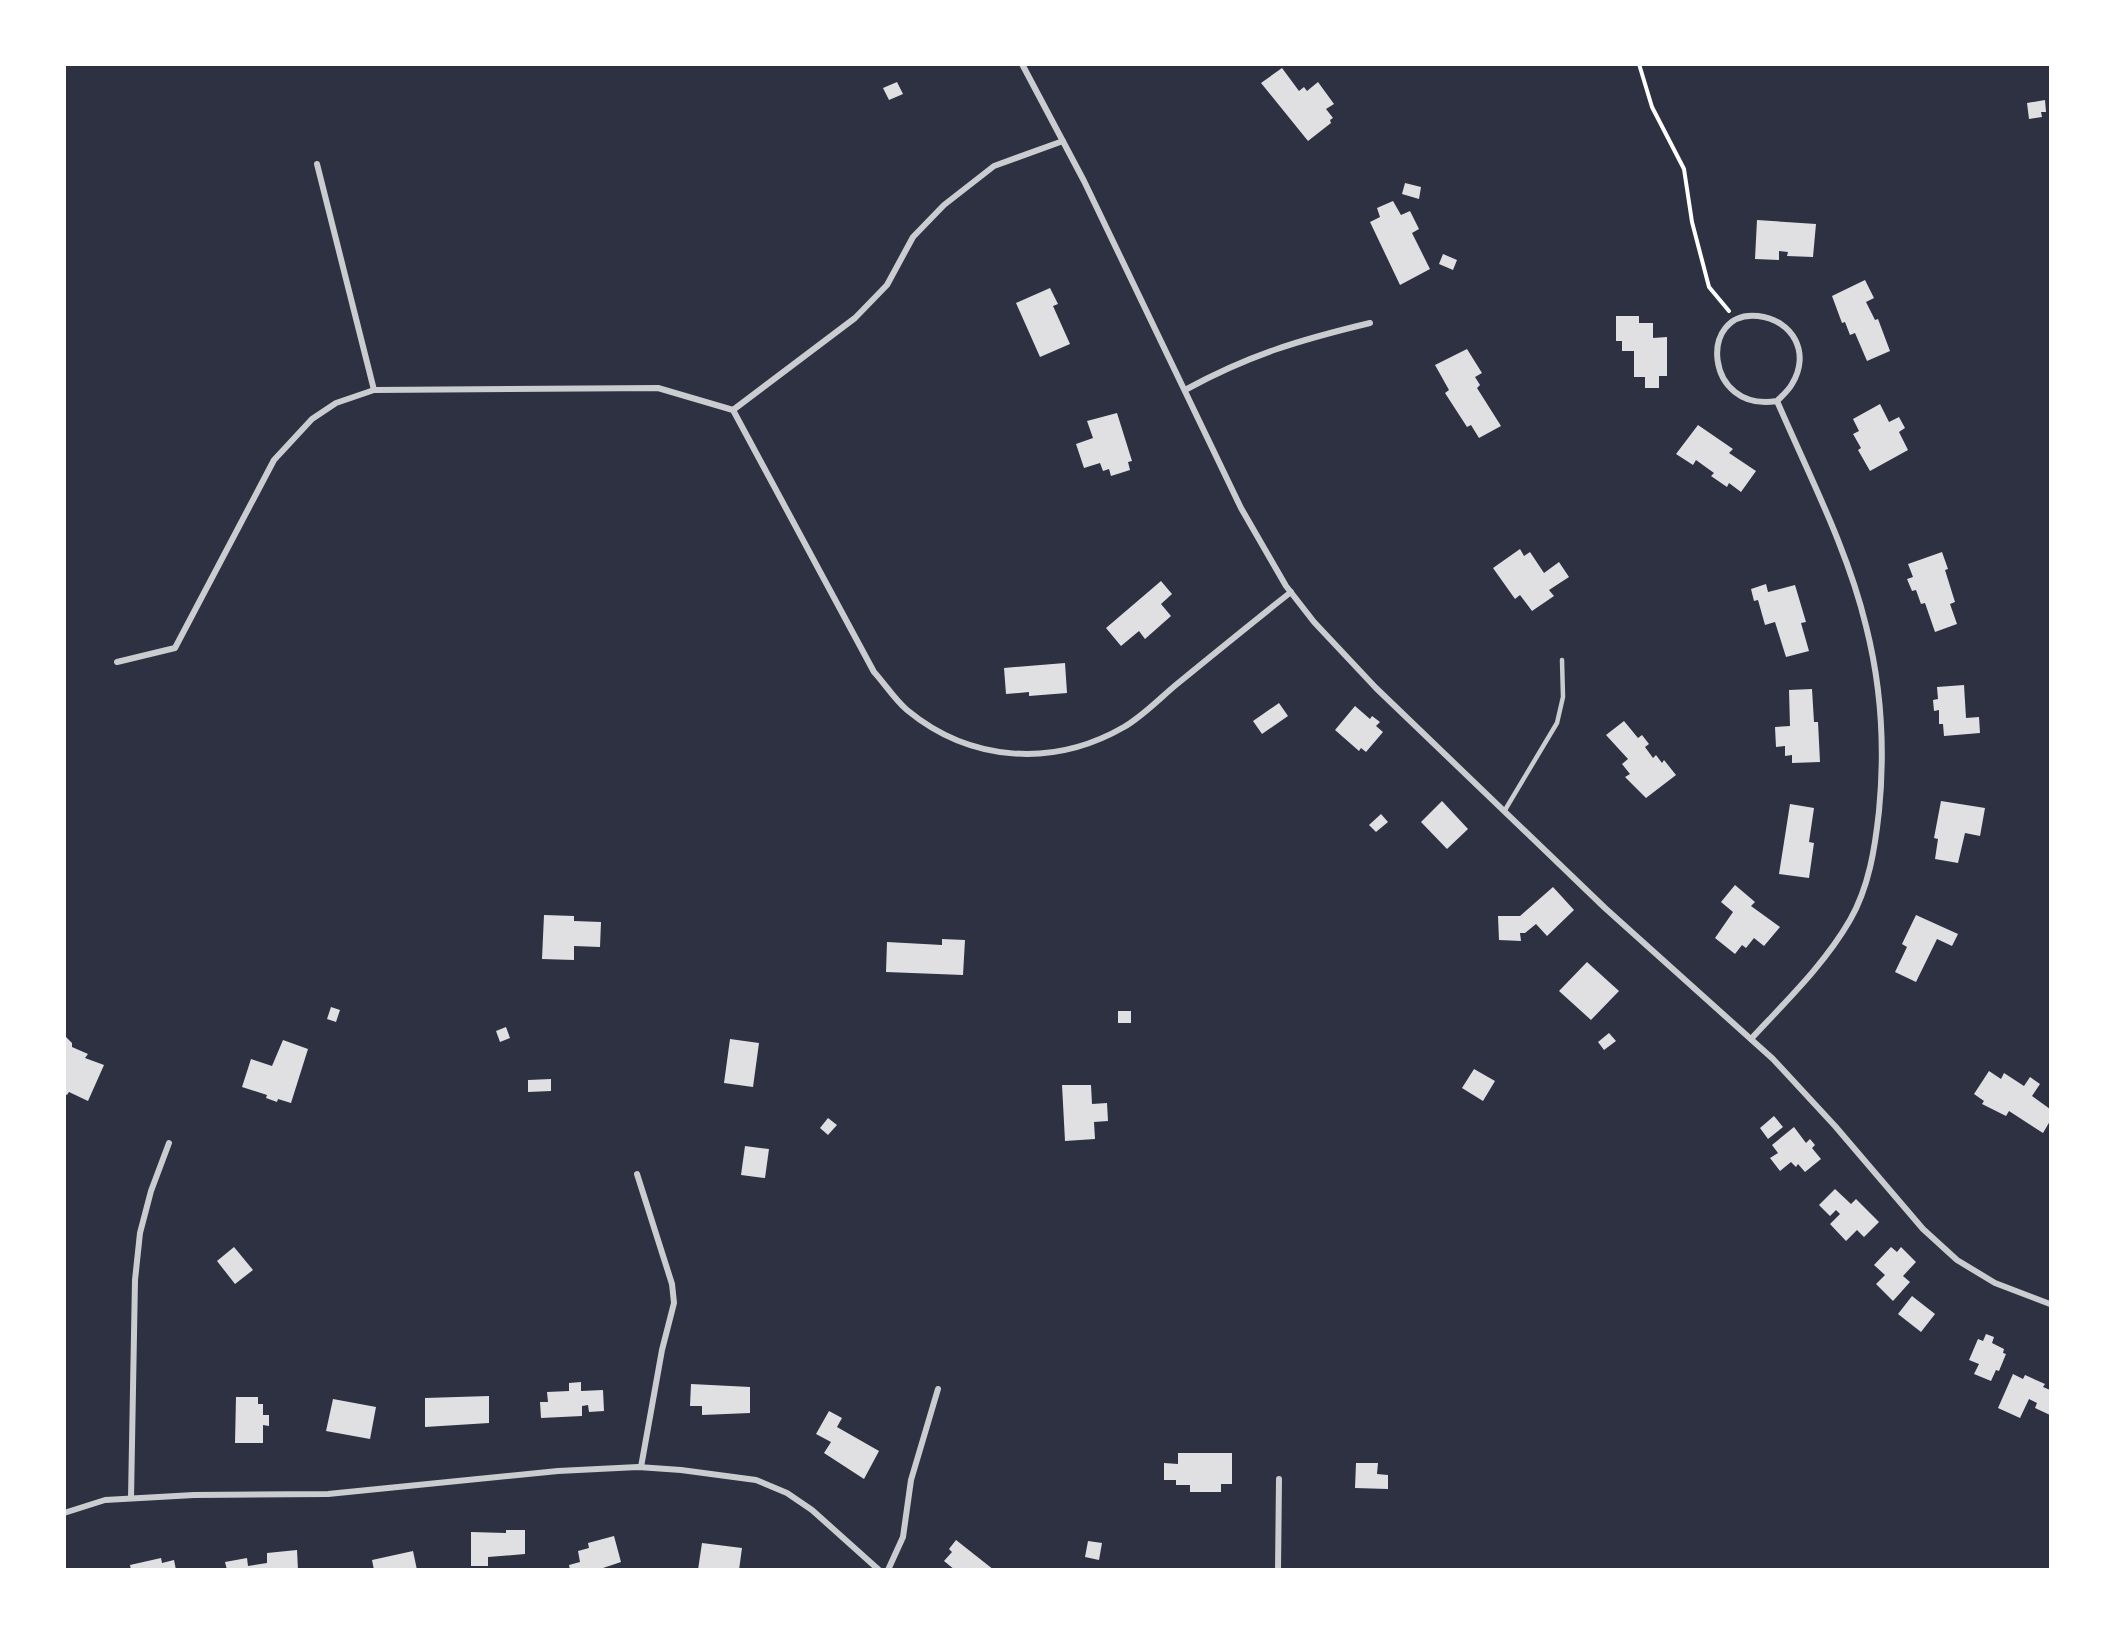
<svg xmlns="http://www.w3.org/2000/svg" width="2115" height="1634" viewBox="0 0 2115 1634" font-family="'Work Sans',sans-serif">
  <rect width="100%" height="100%" fill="#2d3142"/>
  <g fill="#e0e0e3">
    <polygon points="1282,68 1299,91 1304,87 1307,91 1318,82 1334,104 1326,109 1333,118 1330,120 1331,123 1308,141 1261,83"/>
    <polygon points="897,82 903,94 889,100 883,88"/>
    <polygon points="2045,100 2046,112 2041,112 2042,117 2029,119 2027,103"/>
    <polygon points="1405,183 1421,187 1419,199 1402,194"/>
    <polygon points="1393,201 1401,215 1410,211 1419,229 1412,233 1430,269 1400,285 1370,222 1380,217 1377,208"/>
    <polygon points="1757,220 1816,224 1813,257 1787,256 1788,252 1779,251 1779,260 1755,259"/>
    <polygon points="1443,254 1457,260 1453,270 1439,264"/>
    <polygon points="1865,280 1874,298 1866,302 1875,320 1878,319 1890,351 1867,361 1855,333 1850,335 1845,322 1842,323 1832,296"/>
    <polygon points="1050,288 1058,304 1053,306 1070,344 1040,357 1016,303"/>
    <polygon points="1616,316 1639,316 1639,323 1653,323 1653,338 1667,337 1667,376 1659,376 1659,388 1645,388 1645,377 1634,377 1634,351 1622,351 1622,341 1616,341"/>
    <polygon points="1467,349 1482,373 1475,377 1480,385 1477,388 1501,426 1479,438 1471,425 1467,427 1445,393 1449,390 1435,365"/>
    <polygon points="1880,404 1889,422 1899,417 1905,428 1899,432 1908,450 1870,471 1858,450 1861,448 1853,434 1859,431 1853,419"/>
    <polygon points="1117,413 1132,461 1128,462 1130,470 1111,476 1109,469 1103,471 1100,463 1084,468 1076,444 1093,438 1087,421"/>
    <polygon points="1698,425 1733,449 1729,453 1756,471 1741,492 1729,483 1727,487 1711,476 1714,473 1696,460 1693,465 1676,454"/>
    <polygon points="1520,549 1524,556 1530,552 1544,573 1559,562 1569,577 1549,590 1554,596 1532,611 1520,595 1515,599 1493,568"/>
    <polygon points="1942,552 1948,569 1945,570 1955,602 1950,604 1957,624 1935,632 1925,603 1921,604 1916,590 1912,591 1907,579 1913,577 1908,564"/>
    <polygon points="1161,581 1172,594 1161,604 1171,616 1145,639 1139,631 1121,646 1106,628"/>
    <polygon points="1766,584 1768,592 1795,585 1806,622 1801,623 1809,651 1786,657 1775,622 1765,625 1758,600 1754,601 1751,589"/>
    <polygon points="1065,663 1067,693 1029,696 1029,692 1006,694 1004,668"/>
    <polygon points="1964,685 1966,718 1979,717 1980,733 1944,736 1943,724 1939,724 1939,710 1934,711 1933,700 1938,699 1937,687"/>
    <polygon points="1812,689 1814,722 1818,722 1820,762 1792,763 1792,755 1785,756 1785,746 1776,747 1775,727 1790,726 1789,690"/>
    <polygon points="1279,703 1288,716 1262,734 1253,721"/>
    <polygon points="1355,706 1370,719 1372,716 1380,722 1376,726 1383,732 1366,752 1361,748 1359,751 1335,730"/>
    <polygon points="1624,721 1638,738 1642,735 1649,744 1645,747 1653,758 1656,755 1662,763 1664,760 1676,775 1646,798 1625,777 1630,774 1622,764 1628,759 1606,735"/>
    <polygon points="1442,801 1468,829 1447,849 1421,822"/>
    <polygon points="1941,801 1985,808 1980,836 1965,833 1958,863 1935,859 1938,839 1934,838"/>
    <polygon points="1790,804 1814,808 1809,842 1814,843 1809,878 1779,874"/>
    <polygon points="1381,814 1388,822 1376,832 1369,825"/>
    <polygon points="1735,885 1755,902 1751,906 1780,927 1764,946 1754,938 1746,948 1742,945 1735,954 1715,938 1733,912 1721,902"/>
    <polygon points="1553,887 1574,910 1547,936 1536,924 1525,933 1520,933 1521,941 1499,940 1498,916 1520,916"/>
    <polygon points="544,915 574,916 574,921 601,922 600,947 574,946 574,960 542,959"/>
    <polygon points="1916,915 1958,934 1952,946 1937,939 1916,982 1895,972 1907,947 1902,944"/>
    <polygon points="942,939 965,940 963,975 886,972 887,942 942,945"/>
    <polygon points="1587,962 1619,991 1591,1020 1559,991"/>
    <polygon points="331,1007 340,1010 336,1022 327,1019"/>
    <rect x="1118" y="1011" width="13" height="12"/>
    <polygon points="506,1027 510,1038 500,1042 496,1031"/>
    <polygon points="1609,1033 1616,1041 1604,1050 1598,1042"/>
    <polygon points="66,1037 72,1043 72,1047 88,1054 85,1058 104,1065 88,1101 69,1092 67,1095 64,1093"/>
    <polygon points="730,1039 759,1043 753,1087 724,1083"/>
    <polygon points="283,1040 308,1049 291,1103 278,1099 277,1102 266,1098 267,1095 242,1087 251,1059 272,1066"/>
    <polygon points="1474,1069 1495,1081 1483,1101 1462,1088"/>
    <polygon points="1989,1071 2001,1079 2004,1073 2024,1086 2030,1077 2040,1084 2032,1096 2050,1109 2050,1121 2043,1133 2009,1111 2006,1116 1982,1104 1984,1101 1974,1094"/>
    <polygon points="551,1079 551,1091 528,1092 528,1080"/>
    <polygon points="1062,1085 1091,1085 1092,1104 1107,1103 1108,1121 1094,1122 1095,1139 1065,1141"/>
    <polygon points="1774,1116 1783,1127 1768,1139 1760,1128"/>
    <polygon points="828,1118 837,1125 828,1135 820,1128"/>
    <polygon points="1794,1127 1806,1143 1810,1139 1815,1145 1812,1148 1821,1159 1805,1172 1798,1164 1796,1167 1791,1162 1780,1171 1770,1158 1778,1153 1772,1145"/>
    <polygon points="745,1146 769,1149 765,1178 741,1175"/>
    <polygon points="1835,1189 1851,1204 1856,1199 1879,1222 1864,1237 1857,1230 1846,1241 1830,1224 1840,1214 1836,1210 1830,1216 1819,1205"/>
    <polygon points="234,1247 253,1270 235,1284 217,1261"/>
    <polygon points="1891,1247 1897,1252 1901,1247 1916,1262 1903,1276 1910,1282 1893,1301 1876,1284 1885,1275 1874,1265"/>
    <polygon points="1912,1296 1935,1314 1921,1332 1898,1314"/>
    <polygon points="1986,1334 1994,1337 1992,1343 2004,1349 2003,1353 2006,1354 1999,1371 1996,1370 1991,1381 1974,1374 1979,1364 1969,1360 1978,1339 1983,1341"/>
    <polygon points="2013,1374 2023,1379 2025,1375 2045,1384 2043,1387 2050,1390 2050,1415 2035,1408 2037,1403 2029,1399 2020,1418 1998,1408"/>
    <polygon points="581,1382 581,1391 603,1390 604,1411 589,1412 588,1405 582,1406 582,1416 541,1418 540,1402 548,1402 547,1392 569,1391 569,1383"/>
    <polygon points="691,1384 750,1387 750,1413 702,1415 702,1406 690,1406"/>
    <polygon points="489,1396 489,1423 425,1427 425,1398"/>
    <polygon points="236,1397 258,1397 258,1404 263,1404 263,1415 269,1415 269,1426 263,1425 263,1443 235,1443"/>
    <polygon points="333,1399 376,1407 370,1439 326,1431"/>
    <polygon points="829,1411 842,1418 837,1427 879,1451 864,1479 824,1453 831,1442 816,1434"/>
    <polygon points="1178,1453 1232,1453 1232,1484 1221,1484 1221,1492 1190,1492 1190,1485 1176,1485 1176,1480 1164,1480 1164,1463 1178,1464"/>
    <polygon points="1356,1463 1378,1463 1377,1474 1388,1475 1388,1489 1355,1488"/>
    <polygon points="506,1530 525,1530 525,1554 488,1557 488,1566 471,1566 471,1532 506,1533"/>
    <polygon points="614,1536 621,1562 597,1570 570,1570 569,1565 580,1562 578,1551 589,1548 588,1543"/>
    <polygon points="956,1540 994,1570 955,1570 944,1561 952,1552 949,1549"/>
    <polygon points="1088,1541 1102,1543 1099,1560 1085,1557"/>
    <polygon points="702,1543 742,1548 739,1570 698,1570"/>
    <polygon points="297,1550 298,1570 227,1570 225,1562 247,1558 248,1566 267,1563 267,1553"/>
    <polygon points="413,1551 417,1570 374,1570 372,1560"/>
    <polygon points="161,1558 162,1563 174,1560 176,1570 131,1570 130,1565"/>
  </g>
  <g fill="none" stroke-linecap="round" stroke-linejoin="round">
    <polyline stroke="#fff" stroke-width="4" points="1639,64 1652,107 1684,169 1692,222 1709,287 1729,311"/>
    <polyline stroke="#caccd0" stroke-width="4.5" points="1505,810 1557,723 1563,697 1562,660"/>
    <g stroke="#caccd0" stroke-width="6">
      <polyline points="1022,64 1084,181 1241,508 1286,586 1314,622 1376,688 1605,908 1773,1059 1835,1126 1923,1229 1957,1260 1995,1283 2050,1304"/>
      <polyline points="317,164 374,390"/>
      <path d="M1185 390C1249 355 1299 340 1370 323"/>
      <polyline points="733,410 855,318 887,285 913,237 944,205 994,166 1063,141"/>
      <path d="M117 662 175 648 274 460 312 419 336 403 374 390 658 388 733 410 874 672C885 684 895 700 907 710 970 762 1053 768 1124 727 1143 716 1160 698 1177 684 1215 653 1253 622 1291 592"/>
      <path d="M1751 1039C1786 1001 1824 965 1850 920 1869 887 1875 848 1879 811 1885 750 1881 685 1866 626 1848 550 1808 473 1777 401 1782 396 1789 390 1792 384 1811 353 1793 320 1758 316 1698 309 1704 413 1777 401"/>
      <polyline points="637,1174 672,1284 674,1303 662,1350 641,1467"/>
      <polyline points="131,1498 135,1280 140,1233 151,1191 169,1143"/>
      <polyline points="64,1513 105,1500 194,1495 328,1494 558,1471 638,1467 681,1470 756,1480 787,1493 812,1510 879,1570"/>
      <polyline points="888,1570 903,1537 911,1480 938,1389"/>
      <polyline points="1278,1570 1279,1479"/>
    </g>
  </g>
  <rect width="2115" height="1634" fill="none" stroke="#ffffff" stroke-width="132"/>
</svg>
